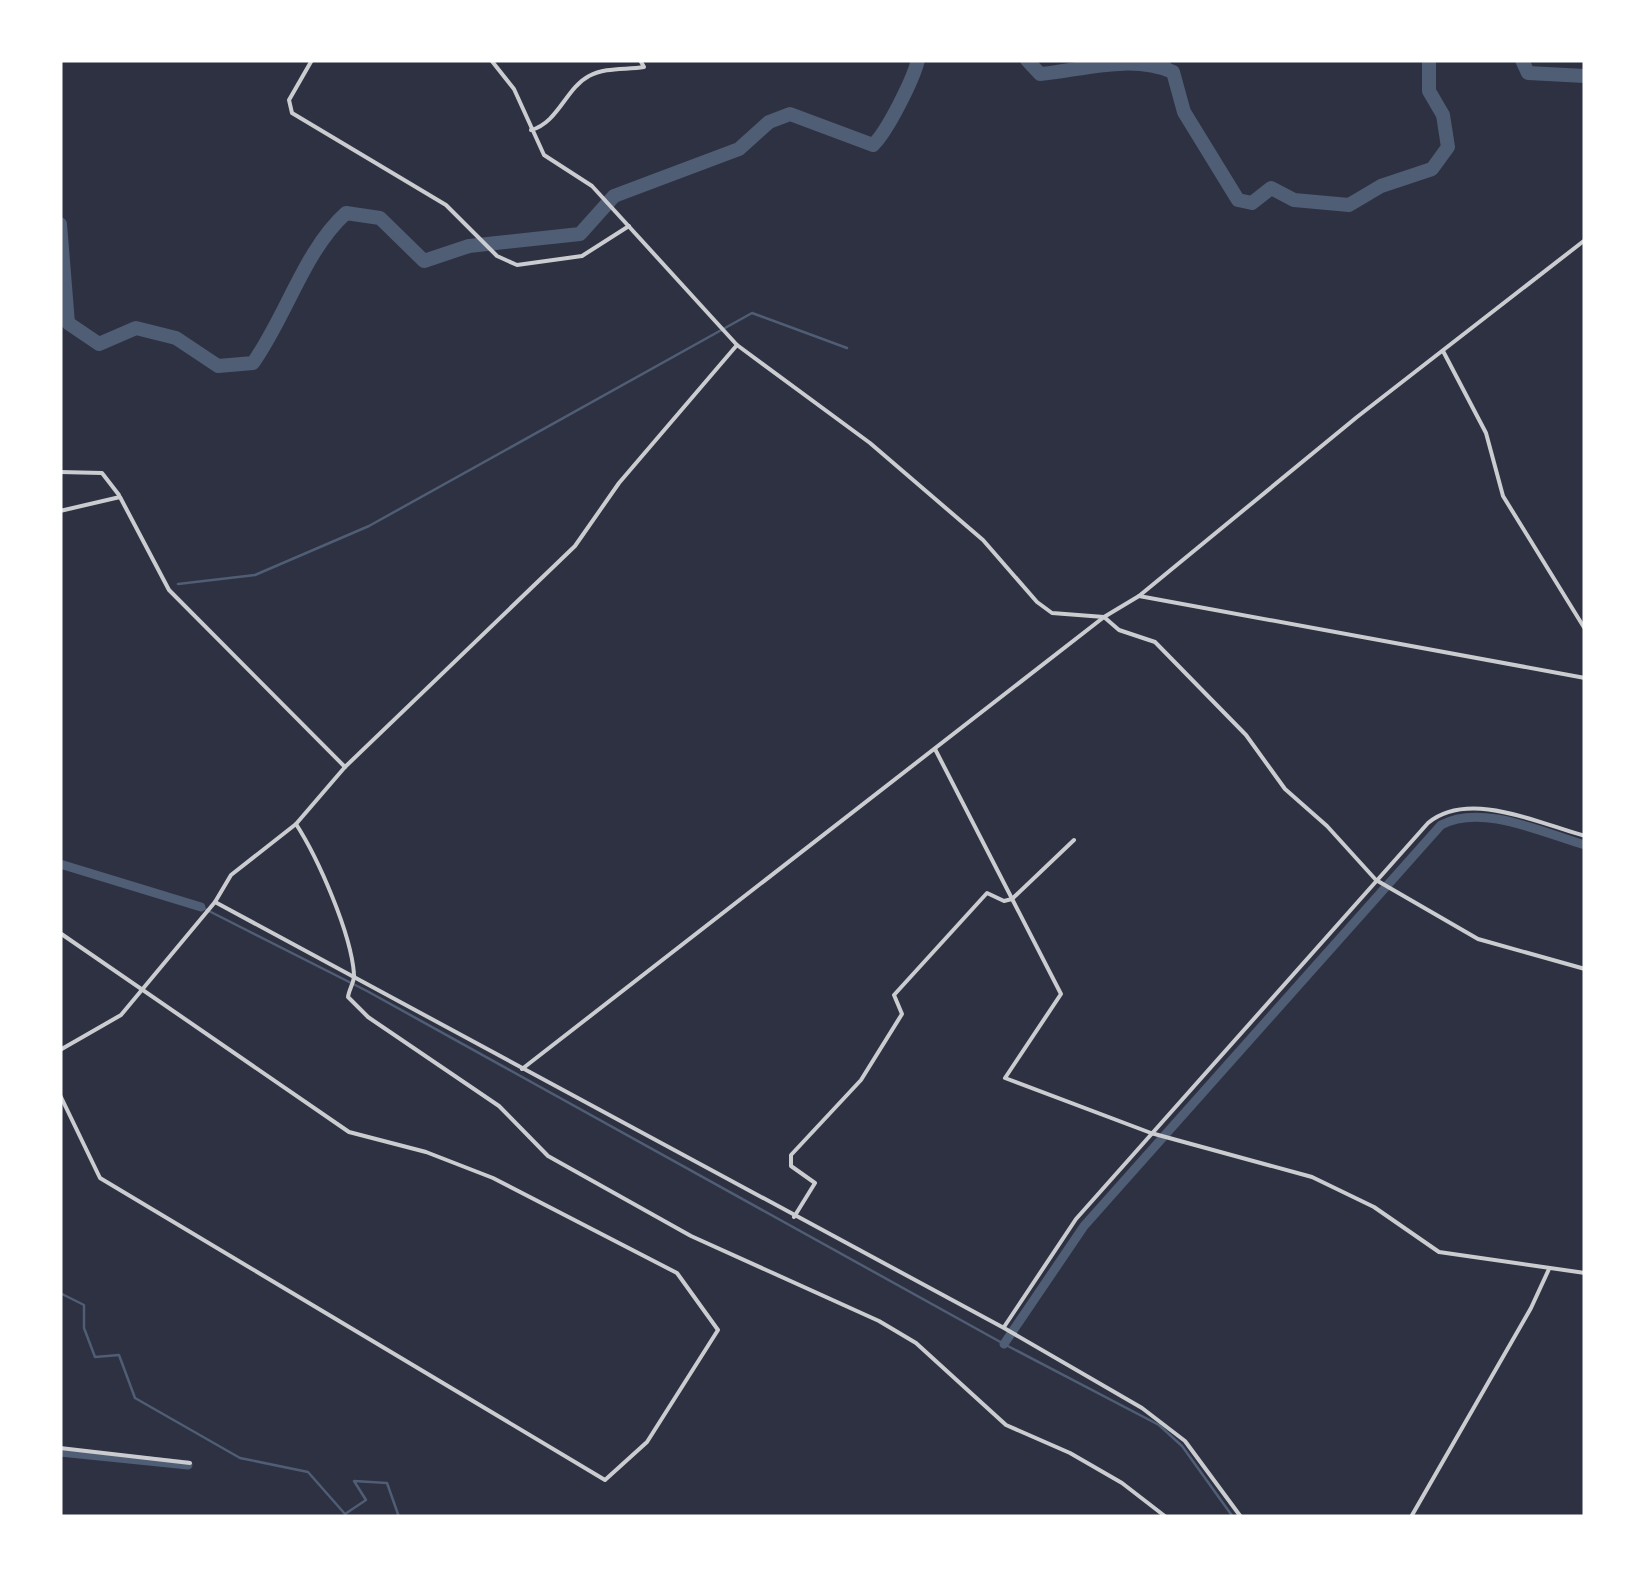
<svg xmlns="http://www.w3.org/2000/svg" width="1645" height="1577" viewBox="0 0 1645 1577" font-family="Montserrat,sans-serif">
  <rect width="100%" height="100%" fill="#2d3142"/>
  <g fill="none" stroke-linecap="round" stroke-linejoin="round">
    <g stroke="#4f5d75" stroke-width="2.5">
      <polyline points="1168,60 1173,72"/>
      <polyline points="178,584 255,575 369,526 752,313 847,348"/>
      <polyline points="201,907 367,991 1004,1344 1159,1425 1182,1446 1233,1517"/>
      <polyline points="60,1293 84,1305 84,1328 95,1357 119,1355 135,1398 240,1458 308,1472 345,1514 366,1500 354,1481 387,1483 399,1517"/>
    </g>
    <g stroke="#4f5d75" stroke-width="9">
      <polyline points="60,864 201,907"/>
      <path d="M1004 1344 1084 1226 1441 825C1482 803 1543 833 1585 845"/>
      <polyline points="60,1452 188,1465"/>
    </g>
    <g stroke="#4f5d75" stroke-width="14">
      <path d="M1027 60 1040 74C1083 70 1131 54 1173 72L1184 112 1238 200 1252 203 1271 188 1294 200 1349 205 1381 186 1432 169 1448 147 1443 115 1429 91V60"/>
      <polyline points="1522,60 1528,73 1585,76"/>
      <path d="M60 224 68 323 99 344 136 328 176 338 218 366 253 363C287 315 304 251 346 213L380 218 424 261 469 246 580 234 614 196 739 149 769 122 790 114 873 145C887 132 913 80 918 60"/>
    </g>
    <g stroke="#caccd0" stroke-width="4">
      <polyline points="312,60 289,100 292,113 446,205 497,256 517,265 582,256 629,226"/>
      <polyline points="491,60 514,89 544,155 592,186 737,345 870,443 983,540 1037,602 1052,613 1104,617 1119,630 1155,642 1246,735 1285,789 1327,826 1376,880 1478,939 1585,969"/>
      <path d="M531 130C558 123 566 88 589 76 606 67 626 70 644 67L640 60"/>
      <polyline points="1443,351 1486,433 1503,496 1585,629"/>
      <polyline points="60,472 102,473 119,495"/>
      <polyline points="60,511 120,497 169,590 345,767"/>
      <polyline points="1139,596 1585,678"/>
      <polyline points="935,749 1061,994 1005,1078 1151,1133 1312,1177 1374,1207 1439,1252 1585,1273"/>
      <path d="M296 824C318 858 351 933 354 974 355 981 349 989 348 997L368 1017 499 1106 548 1156 691 1236 879 1321 916 1343 1006 1425 1070 1453 1122 1483 1166 1517"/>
      <polyline points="215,902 1004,1328 1142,1408 1185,1441 1241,1517"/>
      <polyline points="60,933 349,1132 426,1152 493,1178 677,1273 718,1330 647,1442 605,1480 100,1178 60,1095"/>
      <polyline points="60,1050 121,1015 215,902 231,875 296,824 345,767 575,546 619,483 737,345"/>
      <polyline points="522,1069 1104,617 1139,596 1357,417 1585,240"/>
      <polyline points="794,1217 815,1183 791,1166 791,1155 861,1080 902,1014 894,995 987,893 1004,901 1012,899 1074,840"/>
      <path d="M1004 1327 1076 1219 1428 823C1469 789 1540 824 1585 836"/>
      <polyline points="60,1448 190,1463"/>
      <polyline points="1390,1517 1397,1517"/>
      <polyline points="1411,1517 1531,1308 1549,1269"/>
    </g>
  </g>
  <rect width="1645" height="1577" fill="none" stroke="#ffffff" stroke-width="125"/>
</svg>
